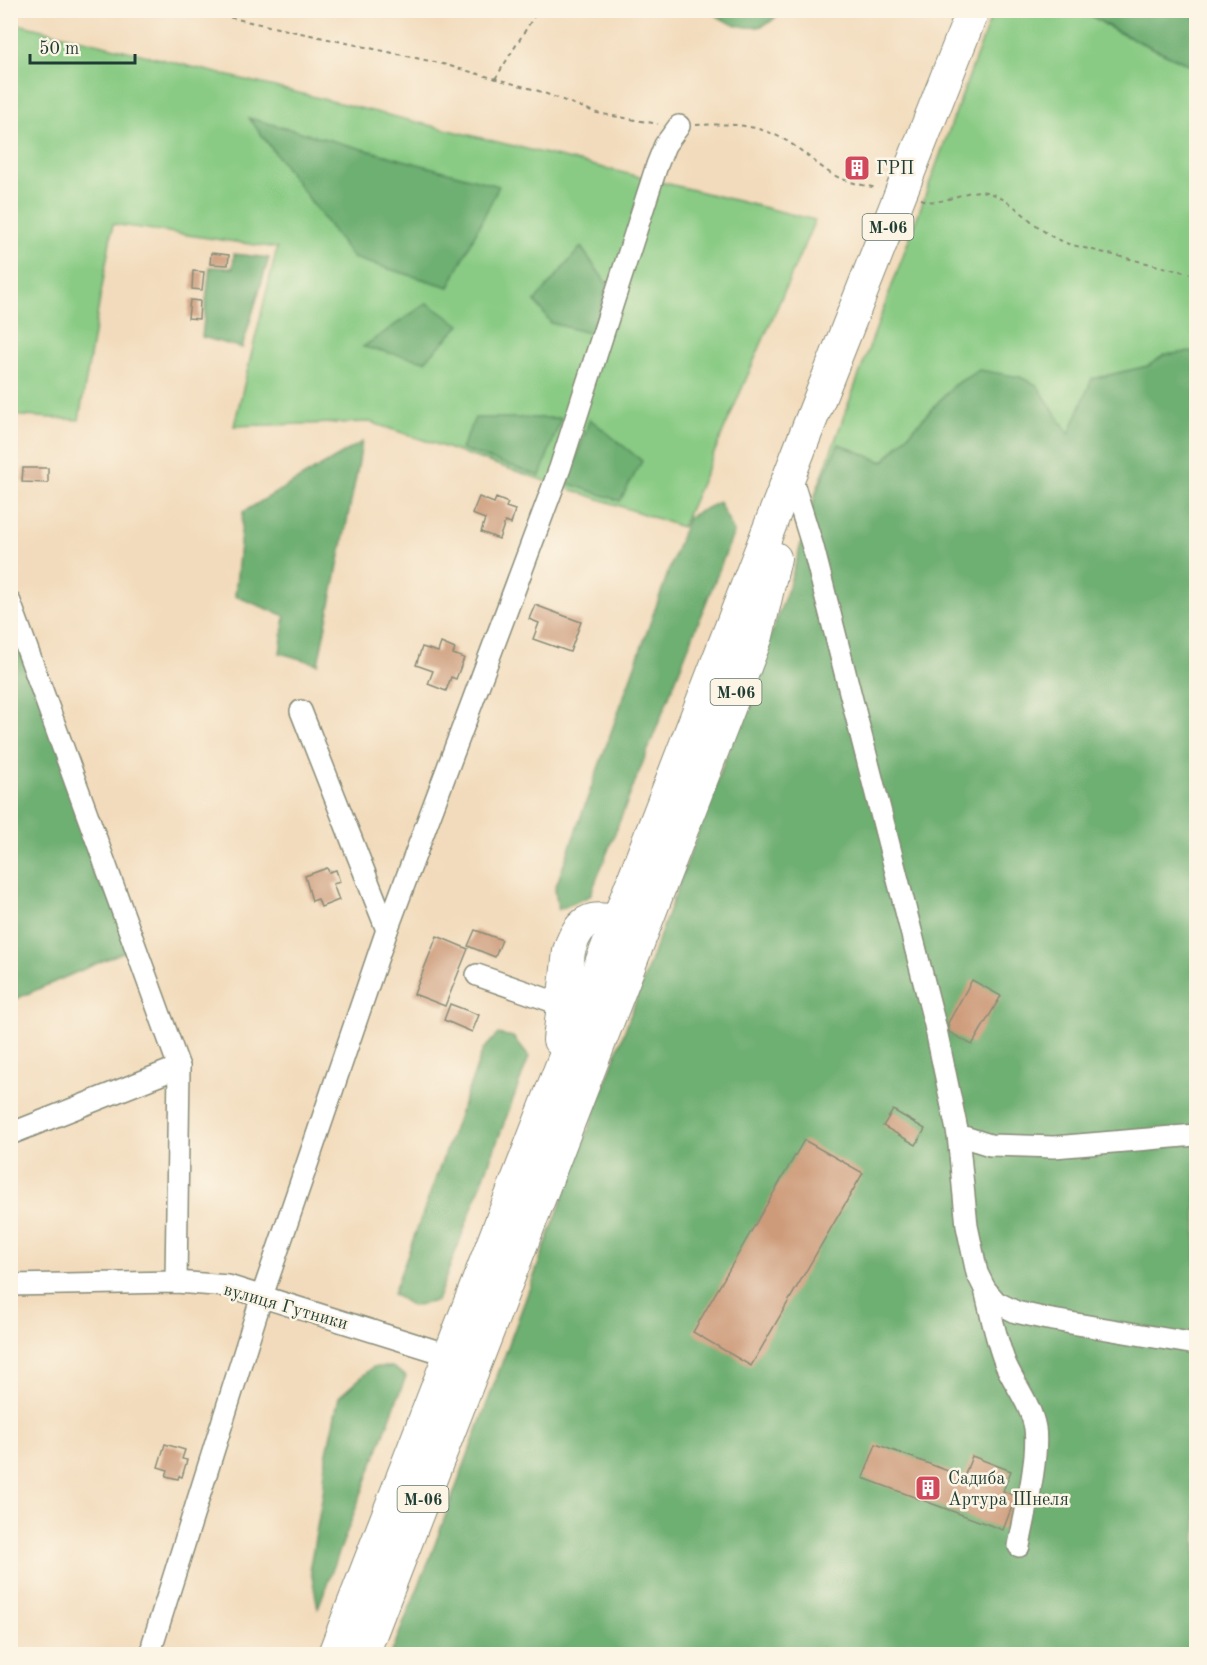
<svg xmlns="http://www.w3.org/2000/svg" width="1207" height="1665" viewBox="0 0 1207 1665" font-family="'Old Standard TT',serif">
  <rect width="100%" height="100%" fill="#fcf5e5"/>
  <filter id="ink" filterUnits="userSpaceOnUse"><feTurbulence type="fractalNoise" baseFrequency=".0167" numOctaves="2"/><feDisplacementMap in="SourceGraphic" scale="12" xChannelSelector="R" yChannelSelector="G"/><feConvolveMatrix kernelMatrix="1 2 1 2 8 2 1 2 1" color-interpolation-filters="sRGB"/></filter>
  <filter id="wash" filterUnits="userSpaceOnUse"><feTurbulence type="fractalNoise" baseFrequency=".008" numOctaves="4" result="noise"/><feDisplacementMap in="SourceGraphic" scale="24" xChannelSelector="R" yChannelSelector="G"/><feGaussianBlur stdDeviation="1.35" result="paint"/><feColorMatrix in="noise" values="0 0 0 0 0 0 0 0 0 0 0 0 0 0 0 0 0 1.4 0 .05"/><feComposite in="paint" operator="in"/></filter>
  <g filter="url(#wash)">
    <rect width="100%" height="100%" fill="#f2dbbc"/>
    <g fill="#89cb84" stroke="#54845c" stroke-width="1.5">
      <path d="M993 11H1083L1117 32 1196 68V214C1188 224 1192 239 1196 250V353L1165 355 1148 366 1092 379 1069 435 1020 377 1002 375 954 385 883 462 839 444 816 492Z"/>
      <polygon points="10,22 815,220 682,527 370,422 234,426 277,248 113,224 79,420 11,415"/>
    </g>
    <g fill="#6eaf72" stroke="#467653" stroke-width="1.5">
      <path d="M711 11H780C764 37 730 28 711 11Z"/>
      <polygon points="1083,11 1196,11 1196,68 1117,31"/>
      <polygon points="249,118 499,186 449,287 353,258"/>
      <polygon points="581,247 607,284 593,334 551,323 535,301"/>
      <polygon points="234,254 269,258 242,348 202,337 210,267 233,268"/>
      <polygon points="427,303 460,325 425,361 363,347"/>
      <polygon points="1187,352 1196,353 1196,1654 391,1654 428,1563 789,586 816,492 839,444 883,462 954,385 979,370 1020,377 1037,385 1069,434 1092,379 1148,366 1164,355"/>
      <polygon points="475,418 561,418 540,476 461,449"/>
      <polygon points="590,419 642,461 620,501 567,483"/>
      <polygon points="362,442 358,467 318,664 280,653 285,616 235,596 243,512"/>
      <polygon points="719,502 734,532 590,896 558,910 555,889 688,517"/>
      <polygon points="10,612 132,948 11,1001 10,1001"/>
      <polygon points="498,1034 513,1037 529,1057 437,1301 412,1306 393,1294 483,1050"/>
      <polygon points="373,1367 392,1367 406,1376 318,1608 310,1566 323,1494 326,1457 339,1397"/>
    </g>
    <g id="blocks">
      <g fill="#cd9b7a">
        <polygon points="211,253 229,255 228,265 210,264"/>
        <polygon points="193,271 204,272 202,290 192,289"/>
        <polygon points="190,300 200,301 199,319 188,318"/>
        <polygon points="23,468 48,468 48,483 22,482"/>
        <polygon points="479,497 494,503 496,498 508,503 506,507 515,510 511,524 505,522 499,539 481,532 485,519 472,514"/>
        <polygon points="535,605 581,622 570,652 533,639 539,623 529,619"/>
        <polygon points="441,643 455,649 453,654 464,658 456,679 451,677 446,691 428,684 433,671 416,665 422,647 438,652"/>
        <polygon points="327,868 329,872 336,870 340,882 333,884 339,900 321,907 318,899 312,901 305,876"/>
        <polygon points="475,930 502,940 495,957 468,946"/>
        <polygon points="437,936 468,949 445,1006 414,994"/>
        <polygon points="972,980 1001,996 972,1045 949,1032 948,1023"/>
        <polygon points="450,1004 479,1015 472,1032 444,1020"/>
        <polygon points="893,1110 925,1129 916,1145 883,1126"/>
        <polygon points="804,1140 863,1173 751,1366 693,1332"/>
        <polygon points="165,1444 185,1450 182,1459 187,1460 182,1477 179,1476 178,1479 166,1476 168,1470 158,1467"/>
        <polygon points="876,1444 964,1477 972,1456 1011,1471 1003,1491 1016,1496 1003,1530 863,1478"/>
      </g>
    </g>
  </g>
  <g filter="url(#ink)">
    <use href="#blocks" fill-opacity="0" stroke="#888c78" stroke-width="1.5"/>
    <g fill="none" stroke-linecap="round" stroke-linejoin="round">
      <g stroke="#888c78" stroke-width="24">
        <g id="minor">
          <polyline points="793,483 813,547 935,1025 958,1135 967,1226 977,1273 985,1289 996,1302 1016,1312 1047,1319 1196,1344"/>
          <polyline points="10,602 179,1067 176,1282"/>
          <polyline points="301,711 387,930"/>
          <polyline points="477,975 563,1005"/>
          <polyline points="10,1134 179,1067"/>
          <polyline points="958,1135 990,1145 1054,1147 1196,1135"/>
          <polyline points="10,1285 176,1282 228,1286 449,1355"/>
          <path d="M985 1289C991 1314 996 1341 1006 1365 1015 1385 1031 1405 1035 1428 1039 1458 1025 1514 1019 1546"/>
          <polyline points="153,1643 262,1296 387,930 560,468 657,165 665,145 679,126"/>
        </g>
      </g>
      <g stroke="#888c78" stroke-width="34">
        <g id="highway">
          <path d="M559 1040 569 951C581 911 601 915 634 929"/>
          <polyline points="334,1654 802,443 973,10"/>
          <polyline points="363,1654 757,636 775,558"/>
        </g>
      </g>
      <g stroke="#888c78" stroke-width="2" stroke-dasharray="4.5 4.5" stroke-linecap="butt">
        <polyline points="195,10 439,63 536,90 597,113 658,124"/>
        <polyline points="495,79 538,10"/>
        <path d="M696 125C723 124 748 123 773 134 795 143 811 160 830 173 845 182 861 185 878 188"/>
        <path d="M921 199C945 209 966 185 989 193 1014 201 1030 223 1051 236 1056 239 1063 241 1068 244L1196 275"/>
      </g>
      <use href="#minor" stroke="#fff" stroke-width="21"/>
      <use href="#highway" stroke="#fff" stroke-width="32"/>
    </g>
  </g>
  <defs>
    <g id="building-square" transform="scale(1.35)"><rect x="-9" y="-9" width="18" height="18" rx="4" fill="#d1495b" stroke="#fcf5e5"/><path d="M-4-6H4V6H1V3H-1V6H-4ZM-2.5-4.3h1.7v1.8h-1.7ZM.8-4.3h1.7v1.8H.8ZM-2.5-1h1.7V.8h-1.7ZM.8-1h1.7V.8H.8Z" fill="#fff"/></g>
  </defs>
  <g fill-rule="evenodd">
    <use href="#building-square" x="857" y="168"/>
    <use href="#building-square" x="928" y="1488"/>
  </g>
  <g text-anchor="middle" stroke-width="5" stroke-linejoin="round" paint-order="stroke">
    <g fill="#fcf5e5" stroke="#617469" stroke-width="1.5">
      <rect x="862.5" y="214" width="51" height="26" rx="4.5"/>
      <rect x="710.5" y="679" width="51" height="26" rx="4.5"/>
      <rect x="397.5" y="1486" width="51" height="26" rx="4.5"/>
    </g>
    <g font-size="16" font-weight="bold" fill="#1f3d34">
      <text x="888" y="233">М-06</text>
      <text x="736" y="698">М-06</text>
      <text x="423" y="1505">М-06</text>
    </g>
    <g font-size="18" fill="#1f3d34" stroke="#fcf5e5" text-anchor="start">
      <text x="876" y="174">ГРП</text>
      <text x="948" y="1484">Садиба<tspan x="948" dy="21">Артура Шнеля</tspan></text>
    </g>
    <g font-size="18" fill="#1f3d34" stroke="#fcf5e5">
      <text transform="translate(286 1306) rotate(16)" y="6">вулиця Гутники</text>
    </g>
  </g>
  <rect width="1207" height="1665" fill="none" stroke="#fcf5e5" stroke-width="36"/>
  <path d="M30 54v9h105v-9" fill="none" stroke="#1f3d34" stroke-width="3"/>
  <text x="39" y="54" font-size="18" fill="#1f3d34" stroke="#fcf5e5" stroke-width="4.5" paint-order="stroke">50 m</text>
</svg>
